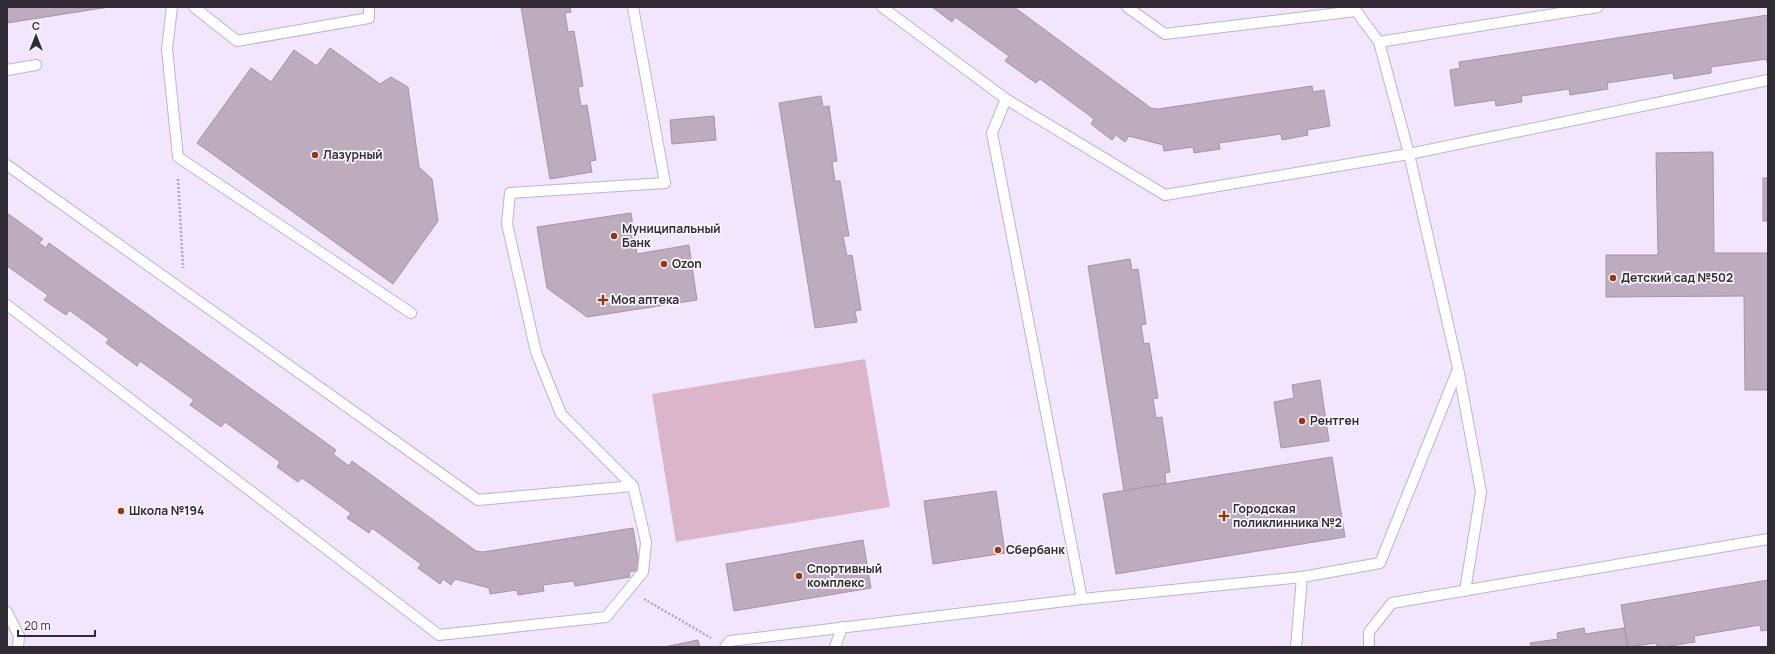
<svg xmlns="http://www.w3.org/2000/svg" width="1775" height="654" viewBox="0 0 1775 654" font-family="Manrope,sans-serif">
  <rect width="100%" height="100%" fill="#f1e6fd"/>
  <polygon fill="#dbb5ca" points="865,359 890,507 676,542 652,394"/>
  <g fill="#bdabbe" stroke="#a694a7">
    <polygon points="7,7 109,7 7,23"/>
    <polygon points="521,7 570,7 571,12 565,13 568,32 574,31 583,86 578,87 581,106 587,105 596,160 590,161 592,172 550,179"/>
    <polygon points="932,7 1014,7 1151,108 1158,109 1312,86 1313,92 1324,90 1330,126 1307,130 1308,135 1282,140 1281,134 1219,143 1220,149 1194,153 1193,147 1164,151 1163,145 1129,136 1125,142 1116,135 1112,140 1091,124 1094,119 1040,79 1036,83 1005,61 1009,56 955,17 952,22"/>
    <polygon points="1768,15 1768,64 1766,59 1711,67 1711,73 1674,79 1673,73 1607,83 1608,89 1570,95 1569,89 1521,96 1522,102 1496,106 1495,100 1455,106 1450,70 1460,68 1459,62"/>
    <polygon points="330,48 380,84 391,77 408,87 419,167 432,179 438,221 393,284 197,143 251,68 271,82 294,50 317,66"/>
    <polygon points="821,96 823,107 829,106 837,161 832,162 835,181 840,181 849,236 843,236 847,256 852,255 861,310 855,311 857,322 815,328 779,103"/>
    <polygon points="714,116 716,140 672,144 670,120"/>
    <polygon points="1713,152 1714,253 1768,253 1768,390 1745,390 1744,296 1606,297 1606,255 1658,255 1656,153"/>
    <rect x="1763" y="178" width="5" height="43"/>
    <polygon points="7,213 43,239 39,243 46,248 49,243 336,450 333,454 349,466 352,461 476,551 483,552 633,528 640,570 629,572 630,577 575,586 574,581 543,585 544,591 518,595 517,590 490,594 489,588 455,579 451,585 443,579 440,584 418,568 421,564 372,528 369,533 347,518 351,513 302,478 298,482 277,467 280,462 225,422 221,427 190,405 194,400 140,361 137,366 106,343 109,339 69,310 66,315 44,300 48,295 7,266"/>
    <polygon points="631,213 637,254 689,245 697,300 587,317 547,288 537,227"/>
    <polygon points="1130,259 1132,270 1138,269 1146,324 1141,325 1144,344 1149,343 1158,398 1153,399 1156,418 1162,417 1170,472 1165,473 1166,484 1124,491 1088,266"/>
    <polygon points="1320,380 1329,441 1281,448 1274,402 1294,398 1292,385"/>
    <polygon points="1332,457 1345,537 1116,574 1103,494"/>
    <polygon points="996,491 1005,553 933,564 924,501"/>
    <polygon points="863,540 871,588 734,611 726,564"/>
    <polygon points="1768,580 1768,630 1761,631 1760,625 1694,636 1695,642 1664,647 1657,647 1656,643 1628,647 1621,605"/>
    <polygon points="1584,628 1585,634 1624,628 1628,647 1531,647 1530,643 1558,639 1557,633"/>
    <polygon points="698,640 700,647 664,647"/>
  </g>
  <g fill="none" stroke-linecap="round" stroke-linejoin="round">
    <g stroke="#beb4ca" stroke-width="12">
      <g id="service">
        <polyline points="172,7 167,49 178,157 411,313"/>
        <polyline points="194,7 237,41 369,18 369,7"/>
        <polyline points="882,7 1006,99 1165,195 1409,154 1768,80"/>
        <polyline points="1127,7 1165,34 1356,11"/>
        <polyline points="1353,7 1379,42 1409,154 1458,368 1481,492 1465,591"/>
        <polyline points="1379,42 1598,7"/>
        <polyline points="7,70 36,65"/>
        <polyline points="1006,99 992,133 1082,599 1302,577 1296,647"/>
        <polyline points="7,165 478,500 633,486"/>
        <polyline points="7,305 439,635 606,617 643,572 646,542 633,486 561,414 536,352 507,224 510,193 665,183 633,7"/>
        <polyline points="1302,577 1380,563 1458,369"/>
        <polyline points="7,612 19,636 18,647"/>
        <polyline points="725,647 730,641 1082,599"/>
        <polyline points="835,647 842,627"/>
        <polyline points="1369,647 1369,632 1392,603 1768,539"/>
      </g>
    </g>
    <g stroke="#b0a7b9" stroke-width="2.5" stroke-dasharray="2 2" stroke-linecap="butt">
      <polyline points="178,179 183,268"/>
      <polyline points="644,599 711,638"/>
    </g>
    <use href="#service" stroke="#fff" stroke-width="10"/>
  </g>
  <g fill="#9b3510" stroke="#f9f7fc" stroke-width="1.5">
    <circle cx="315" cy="155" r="4"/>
    <circle cx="614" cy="236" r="4"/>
    <circle cx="664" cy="264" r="4"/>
    <circle cx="1613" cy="278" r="4"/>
    <path d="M601 294h4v4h4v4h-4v4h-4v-4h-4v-4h4z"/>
    <circle cx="1302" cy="421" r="4"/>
    <circle cx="121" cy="511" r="4"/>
    <path d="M1222 510h4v4h4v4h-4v4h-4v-4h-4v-4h4z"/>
    <circle cx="998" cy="550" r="4"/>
    <circle cx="799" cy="576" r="4"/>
  </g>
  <g text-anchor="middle" stroke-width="3.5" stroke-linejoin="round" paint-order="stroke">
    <g font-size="12" font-weight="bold" fill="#302b34" stroke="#f9f7fc" text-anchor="start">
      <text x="323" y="159">Лазурный</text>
      <text x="622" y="233">Муниципальный<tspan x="622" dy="14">Банк</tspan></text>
      <text x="672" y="268">Ozon</text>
      <text x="1621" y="282">Детский сад №502</text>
      <text x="611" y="304">Моя аптека</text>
      <text x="1310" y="425">Рентген</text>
      <text x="1233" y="513">Городская<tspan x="1233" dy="14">поликлинника №2</tspan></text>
      <text x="129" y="515">Школа №194</text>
      <text x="1006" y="554">Сбербанк</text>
      <text x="807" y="573">Спортивный<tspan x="807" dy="14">комплекс</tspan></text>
    </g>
  </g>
  <rect width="1775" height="654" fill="none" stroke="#302b34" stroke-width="16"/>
  <g transform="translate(36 36)" stroke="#f9f7fc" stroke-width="3" paint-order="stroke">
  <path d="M0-3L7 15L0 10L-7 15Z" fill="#302b34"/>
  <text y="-6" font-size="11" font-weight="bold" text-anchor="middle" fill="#302b34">С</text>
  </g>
  <path d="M18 630v6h77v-6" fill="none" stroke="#302b34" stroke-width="2"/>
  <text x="24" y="630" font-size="12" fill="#302b34" stroke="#f9f7fc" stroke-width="3" paint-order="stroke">20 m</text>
</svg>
